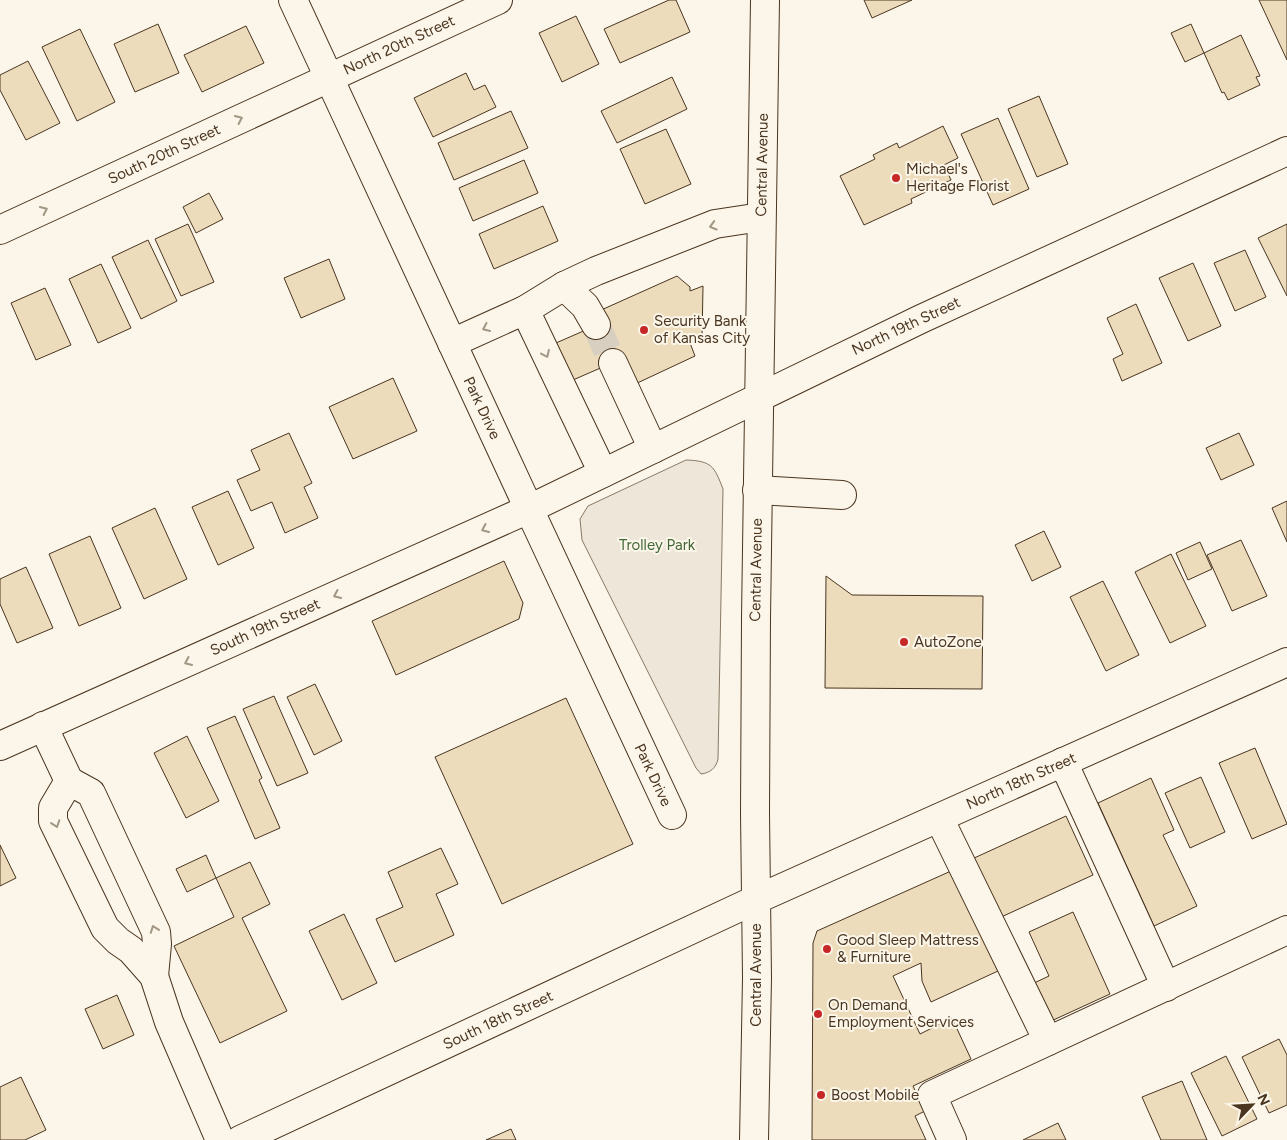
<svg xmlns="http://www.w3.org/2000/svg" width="1287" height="1140" viewBox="0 0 1287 1140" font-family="Figtree,sans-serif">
  <rect width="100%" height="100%" fill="#fbf6e9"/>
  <path fill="#ede6d9" stroke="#887966" d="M686 460C712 461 714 466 723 489L718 759C716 768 710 773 701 774L696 768 582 540 580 519 588 506Z"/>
  <g fill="#ecdcbc" stroke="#4a3520">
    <polygon points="669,0 676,0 690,32 620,63 604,29"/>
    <polygon points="864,0 912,0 872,18"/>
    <polygon points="1259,0 1287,0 1287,60"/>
    <polygon points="576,16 599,64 562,82 539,33"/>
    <polygon points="158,24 179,73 135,92 114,44"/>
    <polygon points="1191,24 1204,53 1185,62 1171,33"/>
    <polygon points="246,26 264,63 202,92 184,55"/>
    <polygon points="80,29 115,102 77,121 42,47"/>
    <polygon points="1241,35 1260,76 1256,77 1260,85 1228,100 1224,92 1222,93 1204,53"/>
    <polygon points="28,61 60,123 26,140 0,90 0,75"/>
    <polygon points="466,73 474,90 485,85 496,107 433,137 414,98"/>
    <polygon points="672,77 687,109 617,143 601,111"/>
    <polygon points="1039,96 1068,164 1037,177 1008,109"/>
    <polygon points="511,111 528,148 454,180 438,143"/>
    <polygon points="998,118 1029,189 993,205 961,134"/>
    <polygon points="943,126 958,158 944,165 951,180 911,199 912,203 864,225 840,176 875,159 873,155 897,143 899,148"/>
    <polygon points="666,129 691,184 645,204 620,149"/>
    <polygon points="524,160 538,193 473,221 459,188"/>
    <polygon points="209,193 223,219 196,233 183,207"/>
    <polygon points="543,206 558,241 494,269 479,234"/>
    <polygon points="188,224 214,282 181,296 155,239"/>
    <polygon points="1287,224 1287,296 1258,238"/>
    <polygon points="148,240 177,301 141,319 112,257"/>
    <polygon points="1245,250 1266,297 1235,311 1214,263"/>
    <polygon points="329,259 345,299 301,318 284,278"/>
    <polygon points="1193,263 1221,326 1188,341 1159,278"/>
    <polygon points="101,264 131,328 98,343 69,279"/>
    <polygon points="677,276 690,287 690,291 703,286 702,338 690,343 695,356 633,385 621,359 573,380 556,343 604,322 599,311"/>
    <polygon points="45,288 71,345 36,360 11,303"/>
    <polygon points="1136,304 1162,363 1122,381 1113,359 1123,354 1107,318"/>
    <polygon points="393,378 417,431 353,459 329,407"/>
    <polygon points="289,433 312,483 304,487 318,518 285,533 272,502 251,511 237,480 260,470 251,450"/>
    <polygon points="1239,433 1254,465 1221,480 1206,448"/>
    <polygon points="228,491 254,548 218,565 192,507"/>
    <polygon points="1287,501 1287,542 1272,508"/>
    <polygon points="155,508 187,579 144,599 112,528"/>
    <polygon points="1044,531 1061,567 1032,581 1015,545"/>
    <polygon points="90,536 121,608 79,626 49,554"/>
    <polygon points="1241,540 1267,596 1232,611 1207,555"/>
    <polygon points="1200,542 1212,569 1188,580 1176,553"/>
    <polygon points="1171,554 1206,626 1170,643 1135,572"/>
    <polygon points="504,561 523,603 519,619 396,675 372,621"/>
    <polygon points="26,567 53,628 17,643 0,604 0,579"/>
    <polygon points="826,576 852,595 983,596 982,689 825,688"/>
    <polygon points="1103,581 1139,655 1106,671 1070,597"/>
    <polygon points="315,684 342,741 314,755 287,697"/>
    <polygon points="274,696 308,773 277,786 243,709"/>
    <polygon points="566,698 633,844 502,904 435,757"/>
    <polygon points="235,716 262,778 259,780 280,828 255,839 207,728"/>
    <polygon points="187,736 219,801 186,818 154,753"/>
    <polygon points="1255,748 1287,824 1252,839 1219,763"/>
    <polygon points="1201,777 1225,832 1190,848 1165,793"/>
    <polygon points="1151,778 1174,830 1163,835 1197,906 1154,926 1098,803"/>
    <polygon points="1066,816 1093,875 999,918 972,859"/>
    <polygon points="0,845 16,878 0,886"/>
    <polygon points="441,848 458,884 436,894 454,935 395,962 376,919 403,907 388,872"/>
    <polygon points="206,855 216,878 187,892 176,869"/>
    <polygon points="250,862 270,904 242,918 287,1011 220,1043 174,946 234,917 216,878"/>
    <polygon points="951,871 998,971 931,1002 922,981 921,963 893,976 920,1034 952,1018 971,1059 913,1086 925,1111 915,1116 926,1140 812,1140 813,943 817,931"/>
    <polygon points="1073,912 1110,994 1049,1022 1032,984 1049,976 1029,932"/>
    <polygon points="344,914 377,983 342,1000 309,931"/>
    <polygon points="117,995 134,1035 103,1049 85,1009"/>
    <polygon points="1279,1039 1287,1055 1287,1105 1269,1113 1242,1057"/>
    <polygon points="1226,1056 1257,1119 1222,1136 1191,1073"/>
    <polygon points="21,1077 46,1130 25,1140 0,1140 0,1087"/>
    <polygon points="1182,1081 1207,1140 1161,1140 1142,1097"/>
    <polygon points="1058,1123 1066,1140 1023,1140"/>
    <polygon points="511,1129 516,1140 486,1140"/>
  </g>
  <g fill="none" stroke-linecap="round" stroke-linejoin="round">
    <polyline stroke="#d8cfc1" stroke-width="28" stroke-dasharray="28 14" stroke-linecap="butt" points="596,325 613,363"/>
    <g stroke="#4a3520" stroke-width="30">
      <g id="minor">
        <polyline points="0,230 498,0"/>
        <polyline points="564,286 585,306 596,325"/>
        <polyline points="525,310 603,473"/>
        <polyline points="452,343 525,310 564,286 596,271 715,224 761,217"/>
        <polyline points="613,363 653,449"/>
        <polyline points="757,490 842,495"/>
        <polyline points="529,509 672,815"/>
        <polyline points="43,726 69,781 91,793 156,932 157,944 154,976"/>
        <polyline points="0,746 529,509 921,319 1287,151"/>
        <polyline points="1063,762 1166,987"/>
        <polyline points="69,781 53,808 53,821 105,928 118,941 131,950 154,976 169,1022 220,1140"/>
        <polyline points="939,818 1048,1041"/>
        <polyline points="952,1140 932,1095 1287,930"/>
      </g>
    </g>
    <g stroke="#4a3520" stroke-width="30">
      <g id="major">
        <polyline points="293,0 529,509"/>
        <polyline points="240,1140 755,900 1287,662"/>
        <polyline points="754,1140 757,978 755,813 756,618 765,0"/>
      </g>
    </g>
    <use href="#minor" stroke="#fbf6e9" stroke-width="28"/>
    <use href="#major" stroke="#fbf6e9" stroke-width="28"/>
  </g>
  <defs><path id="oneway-chevron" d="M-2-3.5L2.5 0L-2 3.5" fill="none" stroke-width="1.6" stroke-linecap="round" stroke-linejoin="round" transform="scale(1.25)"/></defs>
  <g stroke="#a29684">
    <use href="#oneway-chevron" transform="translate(239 119) rotate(-25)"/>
    <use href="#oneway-chevron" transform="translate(44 210) rotate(-25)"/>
    <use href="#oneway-chevron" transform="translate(713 226) rotate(164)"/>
    <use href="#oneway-chevron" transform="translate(486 328) rotate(156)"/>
    <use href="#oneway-chevron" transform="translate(546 354) rotate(65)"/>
    <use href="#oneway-chevron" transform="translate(485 529) rotate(156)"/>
    <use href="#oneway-chevron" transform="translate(337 595) rotate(156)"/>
    <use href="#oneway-chevron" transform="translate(188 662) rotate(156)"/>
    <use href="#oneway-chevron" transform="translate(56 824) rotate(71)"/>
    <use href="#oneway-chevron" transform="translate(154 929) rotate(-110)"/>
  </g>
  <g fill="#c62828" stroke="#fbf6e9" stroke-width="2">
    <circle cx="896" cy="178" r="5"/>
    <circle cx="644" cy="330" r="5"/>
    <circle cx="904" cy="642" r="5"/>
    <circle cx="827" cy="949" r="5"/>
    <circle cx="818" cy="1014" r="5"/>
    <circle cx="821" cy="1095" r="5"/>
  </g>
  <g text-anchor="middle" stroke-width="4" stroke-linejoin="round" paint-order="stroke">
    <g font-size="15" fill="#4a3520" stroke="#fbf6e9">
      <text transform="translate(399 45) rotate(-25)" y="5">North 20th Street</text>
      <text transform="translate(164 154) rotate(-25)" y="5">South 20th Street</text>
      <text transform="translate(762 165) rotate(-89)" y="5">Central Avenue</text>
      <text transform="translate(906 326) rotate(-25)" y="5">North 19th Street</text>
      <text transform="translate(482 408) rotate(65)" y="5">Park Drive</text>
      <text transform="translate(756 570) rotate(-89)" y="5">Central Avenue</text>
      <text transform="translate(265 627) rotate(-24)" y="5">South 19th Street</text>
      <text transform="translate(653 775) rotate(65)" y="5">Park Drive</text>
      <text transform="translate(1021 781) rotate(-24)" y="5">North 18th Street</text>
      <text transform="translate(756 975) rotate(-90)" y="5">Central Avenue</text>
      <text transform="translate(498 1020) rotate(-25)" y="5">South 18th Street</text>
    </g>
    <g font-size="15" fill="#4a3520" stroke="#fbf6e9" text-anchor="start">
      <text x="906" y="174">Michael's<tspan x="906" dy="17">Heritage Florist</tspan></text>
      <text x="654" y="326">Security Bank<tspan x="654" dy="17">of Kansas City</tspan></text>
      <text x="914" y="647">AutoZone</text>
      <text x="837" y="945">Good Sleep Mattress<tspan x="837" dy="17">&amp; Furniture</tspan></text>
      <text x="828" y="1010">On Demand<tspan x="828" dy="17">Employment Services</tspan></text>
      <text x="831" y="1100">Boost Mobile</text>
    </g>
    <g font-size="15" fill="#436837" stroke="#fbf6e9">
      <text x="657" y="550">Trolley Park</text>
    </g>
  </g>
  <g transform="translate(1252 1105) rotate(65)" stroke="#fbf6e9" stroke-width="4" paint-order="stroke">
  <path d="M0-4L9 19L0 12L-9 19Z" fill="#4a3520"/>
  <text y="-8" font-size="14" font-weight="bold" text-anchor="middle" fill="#4a3520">N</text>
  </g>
</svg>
